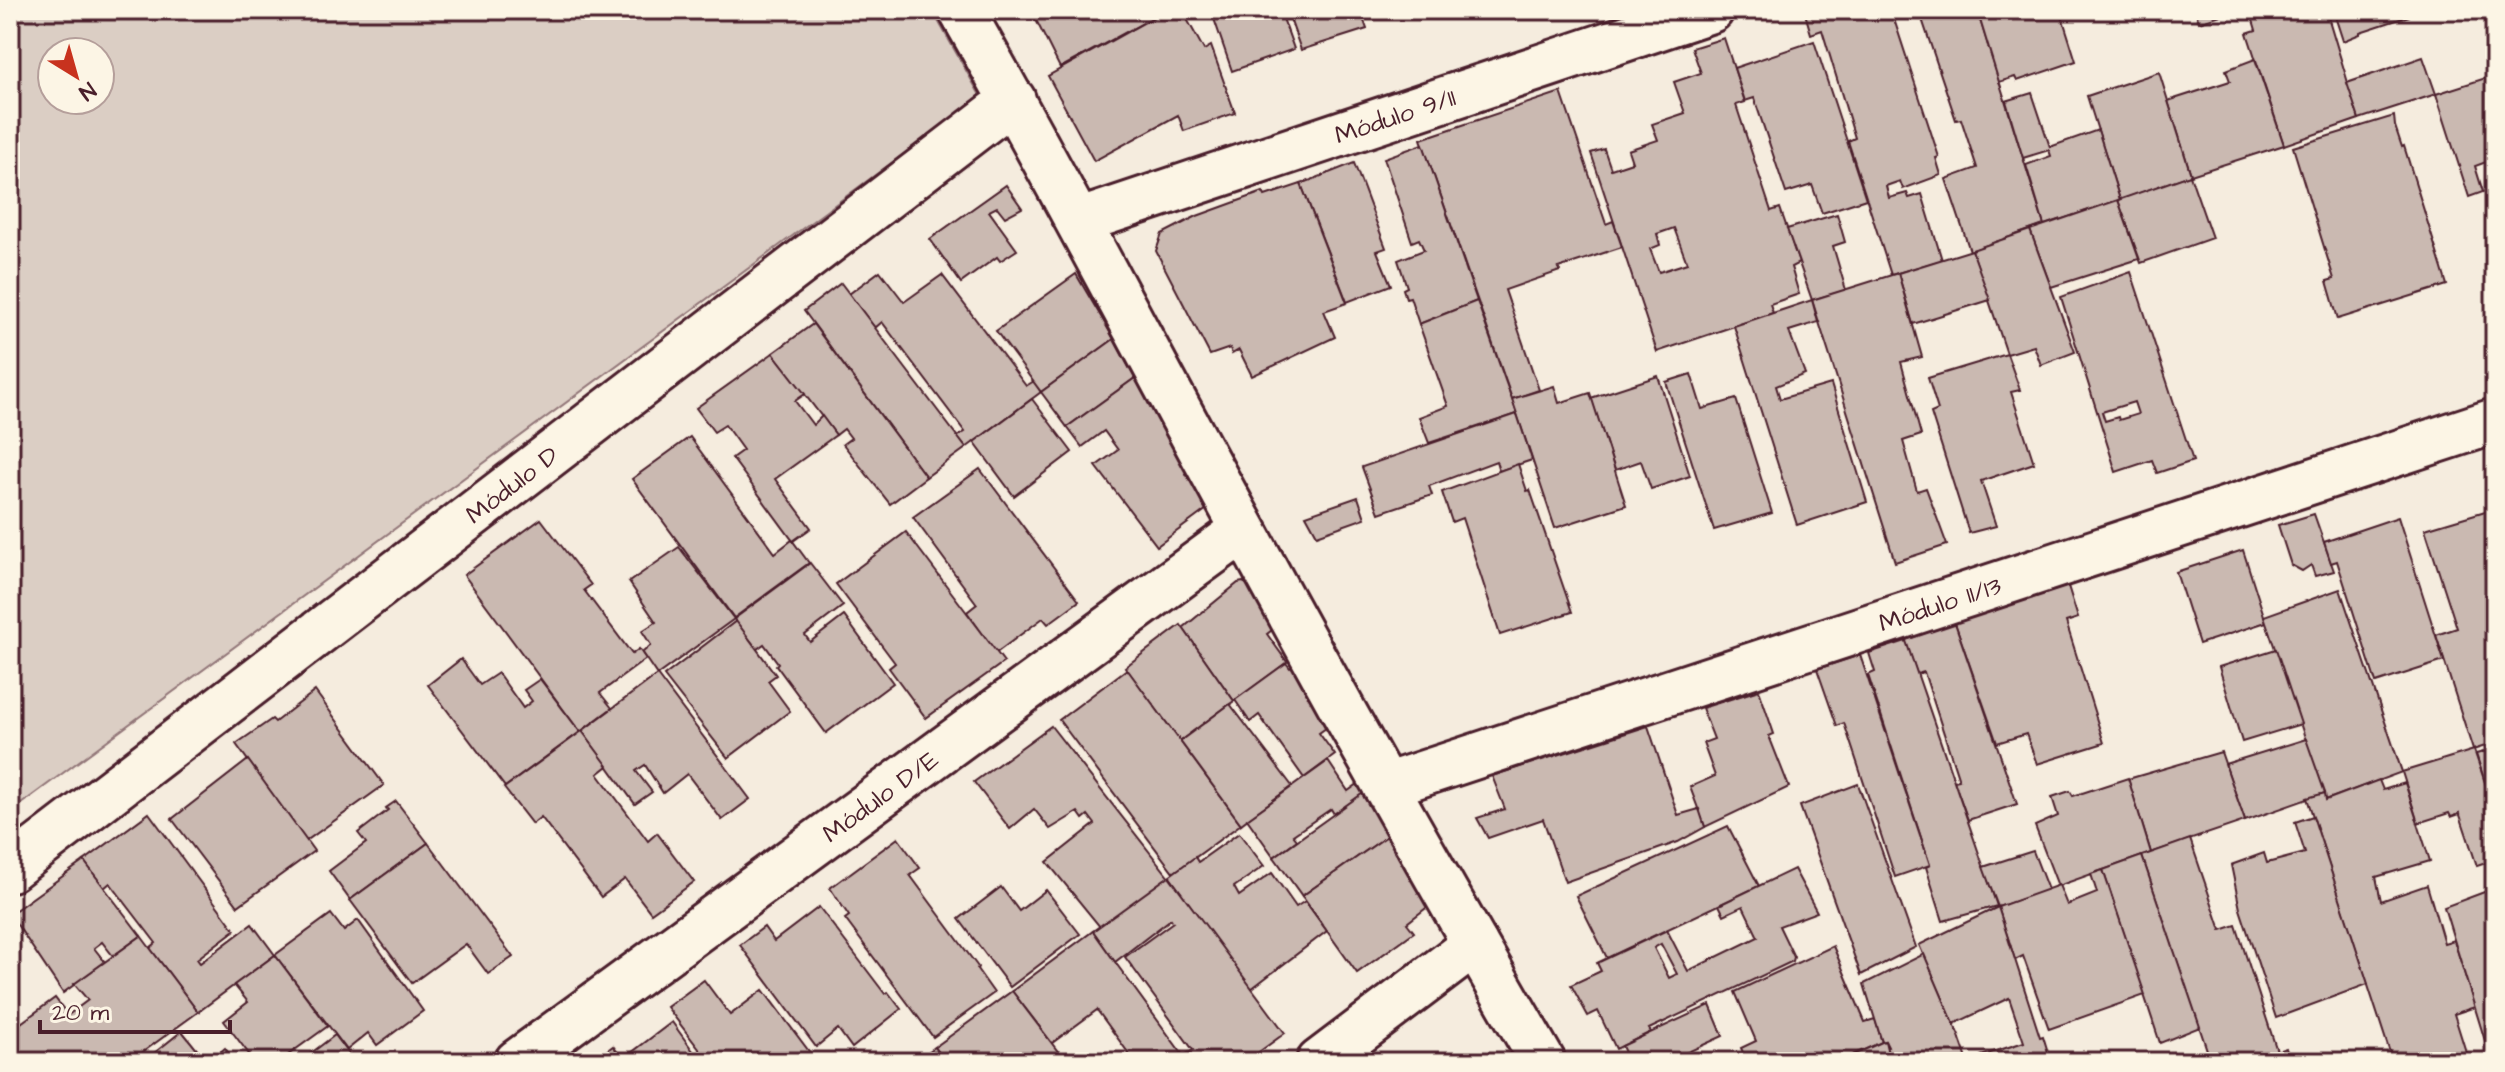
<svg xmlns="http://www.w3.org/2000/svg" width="2505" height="1072" viewBox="0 0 2505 1072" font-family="'Architects Daughter',sans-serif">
  <rect width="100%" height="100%" fill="#f5ecde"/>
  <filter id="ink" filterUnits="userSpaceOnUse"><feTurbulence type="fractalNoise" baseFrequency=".0125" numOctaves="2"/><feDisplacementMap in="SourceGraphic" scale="16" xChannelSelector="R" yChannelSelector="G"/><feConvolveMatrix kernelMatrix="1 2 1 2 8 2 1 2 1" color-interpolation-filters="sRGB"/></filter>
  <g filter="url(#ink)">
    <path fill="#dbcec4" stroke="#927678" stroke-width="2" fill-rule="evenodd" d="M10 10H932L981 97 10 812ZM52 52H100V100H52Z"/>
    <g fill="#cab9b1" stroke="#4a1f2b" stroke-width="2" fill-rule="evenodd">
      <polygon points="1031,10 1167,10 1060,68"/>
      <polygon points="1167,10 1182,10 1204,50 1211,46 1235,113 1184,131 1178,115 1094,161 1048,76"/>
      <polygon points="1211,10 1280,10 1294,49 1232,71"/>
      <polygon points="1287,10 1360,10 1367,29 1301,50"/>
      <polygon points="1804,10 1891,10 1939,157 1936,158 1941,175 1903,189 1900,181 1886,186 1889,198 1907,193 1909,198 1922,194 1942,260 1891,275 1848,141 1855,138 1822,30 1811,34"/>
      <polygon points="1919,10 1977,10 2044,225 1970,251 1946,179 1977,168 1961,119 1956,120"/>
      <polygon points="1977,10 2060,10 2076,61 2017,81 2015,77 1999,82"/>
      <polygon points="2195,10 2233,10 2233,11 2199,22"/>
      <polygon points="2250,10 2326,10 2359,119 2284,145 2247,33 2256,30"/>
      <polygon points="2333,10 2407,10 2409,16 2360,32 2360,34 2343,41"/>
      <path d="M1724 38 1745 102 1736 105 1771 211 1780 208 1799 263 1791 267 1799 294 1770 304 1773 313 1657 352 1591 153 1604 149 1611 169 1632 162 1628 150 1658 140 1652 124 1685 113 1674 82 1701 73 1692 48ZM1674 228 1687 263 1659 272 1650 249 1660 245 1657 234Z"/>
      <polygon points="1814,41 1866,199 1822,213 1812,185 1786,193 1754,98 1745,101 1734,68"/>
      <polygon points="2423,57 2436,94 2359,119 2347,83"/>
      <polygon points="2255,59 2284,145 2191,175 2168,101 2230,81 2226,70"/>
      <polygon points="2159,72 2191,175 2120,200 2087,96"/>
      <polygon points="2495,75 2495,151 2487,154 2489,161 2475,166 2483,192 2469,197 2436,94"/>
      <polygon points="1561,92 1606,224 1613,221 1622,247 1558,268 1560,271 1505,290 1539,390 1512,399 1421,139"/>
      <polygon points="2032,93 2050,147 2098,130 2120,200 2044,225 2026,165 2051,156 2049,150 2023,158 2006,101"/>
      <polygon points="2394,116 2395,126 2402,147 2404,146 2447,285 2338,319 2327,281 2334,279 2293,147"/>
      <polygon points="1423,144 1477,301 1419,324 1410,297 1406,298 1403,289 1407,287 1398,260 1424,250 1419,239 1412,242 1384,158"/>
      <polygon points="1354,163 1386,248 1377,251 1391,285 1347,302 1301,184"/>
      <polygon points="2190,175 2212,238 2141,263 2118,200"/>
      <polygon points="1301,184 1347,303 1324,311 1335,337 1252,376 1239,350 1232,354 1230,348 1210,355 1156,251 1162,234 1197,216 1263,192 1265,196"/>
      <polygon points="1006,185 1022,208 1005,217 997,207 989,211 1017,250 1000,261 997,257 961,283 930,239"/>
      <polygon points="2118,200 2139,259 2051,287 2030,230"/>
      <polygon points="1837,214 1845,242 1833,246 1846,290 1812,300 1787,229"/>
      <polygon points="2030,230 2075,352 2041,365 2034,346 2007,354 1972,250"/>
      <polygon points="1972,250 1990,300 1913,324 1898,273"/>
      <polygon points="880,271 904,302 942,275 1026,386 1034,381 1041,392 966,448 957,437 965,432 882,322 875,328 849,294"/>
      <path d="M2131 272 2193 461 2157 473 2152 460 2116 472 2061 297ZM2134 402 2138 414 2119 420 2118 417 2105 421 2102 412Z"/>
      <polygon points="1898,273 1922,357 1901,362 1921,435 1903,441 1917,491 1926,488 1947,545 1895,562 1812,300"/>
      <polygon points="1076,274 1114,339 1041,392 996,331"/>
      <polygon points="841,283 966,448 926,477 804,311"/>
      <polygon points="1812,300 1818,322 1789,331 1805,374 1776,386 1780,399 1831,384 1867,502 1797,525 1734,326"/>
      <polygon points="1477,301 1517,414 1429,443 1419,417 1448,406 1419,324"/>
      <polygon points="813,324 926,477 890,504 843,444 851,438 844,429 836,435 773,353"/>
      <polygon points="1114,339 1135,378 1067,427 1041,392"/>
      <polygon points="773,353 805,394 795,401 813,425 822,416 836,435 775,479 811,528 793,541 732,458 743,450 725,425 714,432 696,408"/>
      <polygon points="2007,354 2020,390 2011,392 2034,463 1981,481 1996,526 1969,533 1931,413 1938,410 1928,378"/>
      <polygon points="1691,374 1702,409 1736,399 1772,513 1714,530 1666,382"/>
      <polygon points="1658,376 1690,476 1651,489 1641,461 1615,470 1591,398"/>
      <polygon points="1135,378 1207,509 1157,546 1096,466 1118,450 1104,431 1082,447 1067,427"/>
      <polygon points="1554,386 1559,403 1590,393 1626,505 1555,528 1512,399"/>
      <polygon points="1032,399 1072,452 1014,496 974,442"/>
      <polygon points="1517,414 1532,460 1499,471 1496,461 1429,486 1432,495 1379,513 1362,467"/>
      <polygon points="690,437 775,553 792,540 809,563 734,618 632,479"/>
      <polygon points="1518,464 1527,491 1530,490 1572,612 1500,635 1462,518 1452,522 1442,492"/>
      <polygon points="980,469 1079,601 1048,624 1043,618 996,653 967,612 977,604 913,517"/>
      <polygon points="1358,497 1365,518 1317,535 1306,515"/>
      <polygon points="2492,509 2495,519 2495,743 2473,750 2436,635 2457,628 2425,529"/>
      <polygon points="2314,514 2334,571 2315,576 2311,565 2302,571 2291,565 2278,525"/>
      <polygon points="2398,517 2444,661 2376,683 2337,561 2331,563 2324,542"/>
      <polygon points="541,519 591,585 584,590 632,654 639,649 646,659 600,693 612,708 580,732 464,575"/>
      <polygon points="906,532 1004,662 926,718 889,668 895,663 836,584"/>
      <polygon points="679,547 734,619 657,675 642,653 651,645 642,631 656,622 629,582"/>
      <polygon points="2243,550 2266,622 2199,644 2176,572"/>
      <polygon points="810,563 843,606 805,635 810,642 844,616 893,683 826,733 776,665 778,663 764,644 757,649 734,619"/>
      <polygon points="1243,582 1254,588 1276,627 1267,634 1287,662 1234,701 1183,628 1238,583"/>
      <polygon points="2068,586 2078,618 2066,622 2104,743 2037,764 2026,734 1997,743 1955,623"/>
      <polygon points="2340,589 2402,772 2326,800 2264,616"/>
      <polygon points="736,621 776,675 768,681 790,711 728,758 664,676"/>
      <polygon points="1955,623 2017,804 1968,820 1954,781 1959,780 1924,672 1917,674 1905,640"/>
      <polygon points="1181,625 1234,701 1180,741 1125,667"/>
      <polygon points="1906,641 1997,906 1943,921 1926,867 1930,865 1868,675 1875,672 1869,653"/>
      <polygon points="2276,649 2301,724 2242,742 2219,667"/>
      <polygon points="1860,655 1930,865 1895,877 1844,723 1837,726 1817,669"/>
      <polygon points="461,659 480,685 498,673 523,708 532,701 524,690 540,679 580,732 505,787 428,685"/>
      <polygon points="1299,662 1333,723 1319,733 1335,755 1304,778 1259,715 1250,722 1235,700 1286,663 1290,668"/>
      <polygon points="1127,669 1241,824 1174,873 1059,720"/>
      <polygon points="657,675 750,799 722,820 687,774 663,793 645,765 636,771 652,792 635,804 582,731"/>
      <polygon points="1759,690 1774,734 1769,736 1789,787 1705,827 1690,787 1715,776 1703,743 1714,739 1702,708"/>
      <polygon points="315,691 384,785 306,841 236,744 272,719 275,722"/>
      <polygon points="1230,704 1292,786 1241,824 1180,741"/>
      <polygon points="1051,726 1169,877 1100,927 1047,862 1095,824 1088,815 1083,819 1078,812 1050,829 1034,809 1010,829 974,782"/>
      <polygon points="1648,726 1678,815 1699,809 1705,827 1678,842 1565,882 1543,819 1488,838 1477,818 1505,809 1492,776"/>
      <polygon points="582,731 608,766 598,774 648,841 657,833 694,882 651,913 625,879 601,897 541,817 532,824 504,788"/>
      <polygon points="2306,739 2325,793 2245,821 2225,764"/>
      <polygon points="2495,749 2495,812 2476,754"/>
      <polygon points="2474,750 2495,812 2495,860 2477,866 2459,812 2460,814 2451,817 2449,813 2418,823 2402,772"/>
      <polygon points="2221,752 2245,821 2151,853 2128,779"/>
      <polygon points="248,760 314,851 238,906 172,819"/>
      <polygon points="1328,761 1348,791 1362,781 1367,791 1334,814 1331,809 1293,835 1297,840 1274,857 1247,819"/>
      <polygon points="2128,778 2151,853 2058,886 2035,826 2058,816 2052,797 2070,791 2073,796"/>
      <polygon points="2379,780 2383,790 2405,783 2430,861 2376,877 2381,901 2427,885 2444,943 2454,940 2475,1007 2454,1014 2466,1052 2435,1062 2393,1062 2307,798 2325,793 2326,800"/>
      <polygon points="1858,784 1916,947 1861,975 1800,806"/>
      <polygon points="1366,791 1390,834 1302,896 1274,857"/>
      <polygon points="396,801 428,843 350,900 329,871 366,843 358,833 388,810 386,808"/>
      <polygon points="149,813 235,930 197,959 200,963 252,924 275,955 198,1012 150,948 156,943 110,883 104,888 84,861"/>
      <polygon points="2313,816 2368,984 2276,1018 2240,909 2231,865 2264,853 2267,863 2305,853 2295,822"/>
      <polygon points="1728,826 1759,886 1607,958 1576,896"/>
      <polygon points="1239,833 1264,866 1234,887 1239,896 1272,873 1296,907 1305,901 1327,931 1251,989 1169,876 1195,857 1198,862"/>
      <polygon points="1390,834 1430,905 1407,923 1414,932 1357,973 1302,896"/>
      <polygon points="898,838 920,868 910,875 978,967 977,969 994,993 933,1037 845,919 849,916 830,888"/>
      <polygon points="2190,839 2221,930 2236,925 2277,1051 2286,1048 2290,1062 2211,1062 2142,856"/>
      <polygon points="428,843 513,957 488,974 466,944 412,983 350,900"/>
      <polygon points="2033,851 2048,890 1998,907 1983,867"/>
      <polygon points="2142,856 2200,1027 2160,1043 2103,870"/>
      <polygon points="84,861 141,936 113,956 102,942 94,948 105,962 63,993 10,914"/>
      <path d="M1794 869 1817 912 1779 926 1794 957 1793 961 1649 1029 1651 1032 1616 1049 1598 1011 1588 1016 1571 985 1601 971 1597 963 1667 930 1688 971 1758 937 1743 906 1724 915 1719 905ZM1661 944 1677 974 1669 978 1654 948Z"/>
      <polygon points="2103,870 2145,995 2049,1029 2023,956 2015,960 1998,907 2059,885 2067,905 2097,893 2091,874"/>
      <polygon points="1169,876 1285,1033 1245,1062 1188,1062 1183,1056 1193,1050 1125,957 1173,922 1171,919 1115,962 1093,931"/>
      <polygon points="1001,887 1019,911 1046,890 1080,934 1010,987 959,919"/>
      <polygon points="2495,888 2495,1041 2486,1044 2444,907"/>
      <polygon points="819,907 885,994 888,992 901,1009 852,1048 838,1029 816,1047 740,945 764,927 774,941"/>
      <polygon points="1998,907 2040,1037 2043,1036 2051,1062 1983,1062 1981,1056 2024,1042 2009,998 1954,1024 1919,945"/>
      <polygon points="331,914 344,931 358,920 423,1011 377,1045 368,1033 347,1050 275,955"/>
      <polygon points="1093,931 1115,962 1188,1062 1135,1062 1097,1010 1052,1043 1012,991"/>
      <polygon points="141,936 198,1012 129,1062 10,1062 10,1031 55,998 68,1015 88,1000 74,984"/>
      <polygon points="1833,946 1865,1022 1875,1019 1882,1042 1837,1062 1747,1062 1741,1048 1756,1041 1735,992"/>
      <polygon points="1924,954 1959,1036 1968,1062 1926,1062 1922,1054 1905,1062 1890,1062 1885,1048 1888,1047 1885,1041 1882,1042 1864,984"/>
      <polygon points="275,955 328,1026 288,1055 293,1062 255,1062 224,1021 248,1002 234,985"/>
      <polygon points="704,980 730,1015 763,990 817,1062 709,1062 667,1007"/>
      <polygon points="1012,991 1066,1062 946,1062 935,1047"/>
      <polygon points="1710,1005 1723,1036 1666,1062 1629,1062 1622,1046"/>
      <polygon points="672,1022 701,1062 592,1062 613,1046 623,1059"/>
      <polygon points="182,1031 207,1062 143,1062"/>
      <polygon points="335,1035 355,1062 303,1062 302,1060"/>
      <polygon points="1885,1041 1890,1062 1837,1062 1882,1042"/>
      <polygon points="935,1047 944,1062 914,1062"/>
      <polygon points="225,1048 235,1062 209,1062"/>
    </g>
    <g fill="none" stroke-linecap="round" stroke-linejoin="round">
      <g stroke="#4a1f2b" stroke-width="50">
        <g id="minor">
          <path d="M961 10C1059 181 1149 357 1244 530 1341 709 1441 886 1543 1062"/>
          <path id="s1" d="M1080 221 1711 10"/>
          <path id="s2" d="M1385 786 2495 421"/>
          <path id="s3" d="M10 869 1013 100"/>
          <path id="s4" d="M517 1062 1243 530"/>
          <polyline points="1319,1062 1475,944"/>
        </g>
      </g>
      <use href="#minor" stroke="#fcf5e5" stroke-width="44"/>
    </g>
  </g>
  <g text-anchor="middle" stroke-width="8" stroke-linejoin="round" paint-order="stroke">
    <g font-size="26" fill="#4a1f2b" stroke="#fcf5e5">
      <text dy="9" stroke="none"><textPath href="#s1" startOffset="332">Módulo 9/11</textPath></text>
      <text dy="9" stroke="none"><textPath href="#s3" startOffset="632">Módulo D</textPath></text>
      <text dy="9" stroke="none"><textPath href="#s2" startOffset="584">Módulo 11/13</textPath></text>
      <text dy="9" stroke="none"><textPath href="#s4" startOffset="450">Módulo D/E</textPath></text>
    </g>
  </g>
  <rect width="2505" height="1072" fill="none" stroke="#fcf5e5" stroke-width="40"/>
  <rect x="20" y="20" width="2465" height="1032" fill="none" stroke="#4a1f2b" stroke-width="3" filter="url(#ink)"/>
  <g transform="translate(76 76) rotate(143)"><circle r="38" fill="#fcf5e5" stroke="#b59f9b" stroke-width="2"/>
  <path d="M0-6L14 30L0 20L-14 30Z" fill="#c8321e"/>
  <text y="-12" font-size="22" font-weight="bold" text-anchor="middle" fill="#4a1f2b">N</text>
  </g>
  <path d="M40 1020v12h190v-12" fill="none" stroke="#4a1f2b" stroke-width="4"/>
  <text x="52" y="1020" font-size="24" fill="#4a1f2b" stroke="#fcf5e5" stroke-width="6" paint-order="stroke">20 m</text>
</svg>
